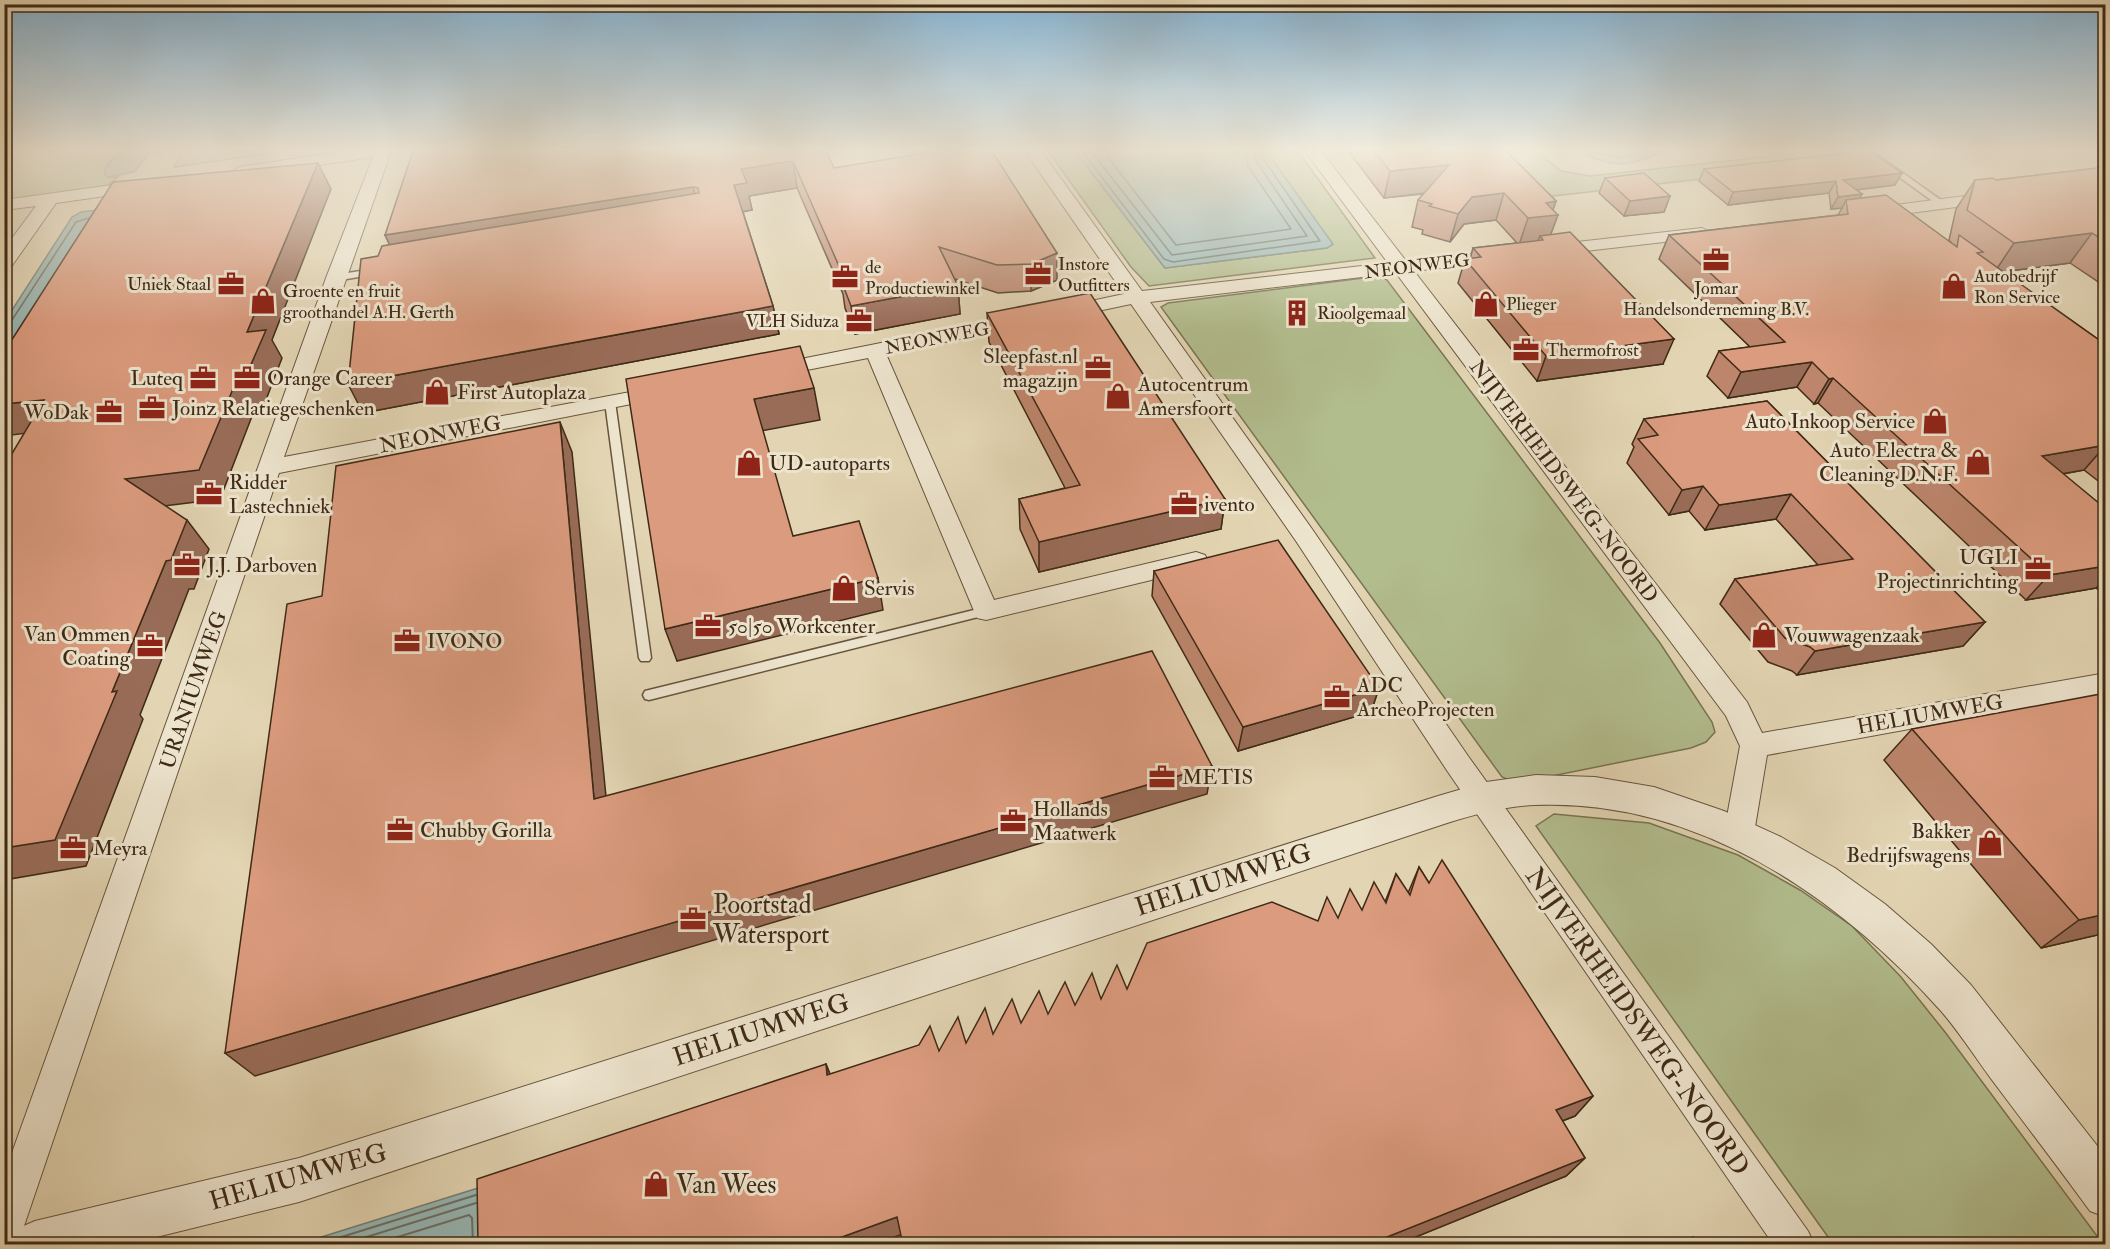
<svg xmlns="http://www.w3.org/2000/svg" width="2110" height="1249" viewBox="0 0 2110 1249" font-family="'IM FELL Double Pica',serif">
  <rect width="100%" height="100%" fill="#e3d5b3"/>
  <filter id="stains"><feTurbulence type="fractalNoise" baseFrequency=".00333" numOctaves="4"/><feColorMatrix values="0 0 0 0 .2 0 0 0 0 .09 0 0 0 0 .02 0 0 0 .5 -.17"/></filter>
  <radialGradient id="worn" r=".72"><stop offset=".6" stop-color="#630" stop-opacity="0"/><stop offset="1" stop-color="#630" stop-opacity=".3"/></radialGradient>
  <g fill="#b2bd8e" stroke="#787452" stroke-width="1.5">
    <polygon points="4,151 119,151 105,169 108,177 118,177 107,186 5,201"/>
    <polygon points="182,151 285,151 174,167"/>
    <polygon points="1048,151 1075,151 1165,268 1326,248 1332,245 1266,151 1298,151 1375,258 1149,286 1131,267"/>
    <polygon points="1500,151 1536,151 1561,171 1590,176 1818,151 1853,151 1866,160 1545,197"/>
    <polygon points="1379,276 1387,280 1660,643 1712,722 1715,732 1706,742 1691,748 1527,781 1513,782 1502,777 1161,307 1168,303"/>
    <polygon points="1554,814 1649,823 1738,855 1800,890 1852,926 1901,977 1945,1032 2103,1244 1833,1244 1536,826"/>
  </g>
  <g fill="#97b7b5" stroke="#747f75" stroke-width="1.5">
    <polygon points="119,151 170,151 148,155 134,172 108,177 105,175 105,169"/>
    <polygon points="1075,151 1266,151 1333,244 1327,248 1165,268"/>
    <path d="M1576 151H1666C1626 167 1616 169 1576 151Z"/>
    <polygon points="99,210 5,364 5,321 72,217 81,212"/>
    <polygon points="494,1183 495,1244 299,1244"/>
  </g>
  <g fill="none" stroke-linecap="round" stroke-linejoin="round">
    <g stroke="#6b7066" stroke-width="1.5">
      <polyline points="1082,151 1164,259 1173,262 1320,241 1262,157 1261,151"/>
      <polyline points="1091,151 1172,255 1307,236 1256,161 1254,151"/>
      <polyline points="1103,151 1176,245 1291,229 1248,166 1245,151"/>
      <polyline points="1590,151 1620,158 1650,151"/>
      <polyline points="4,323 12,320 76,222 89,218"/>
    </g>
    <g stroke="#6b7066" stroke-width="2">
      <polyline points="319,1244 476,1195"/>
      <polyline points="344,1244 476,1203"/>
      <polyline points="375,1244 469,1215 472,1218 473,1244"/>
    </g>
    <g stroke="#68553d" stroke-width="3">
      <g id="service">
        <polygon points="1863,151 1872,151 1945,203 1938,205"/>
        <polygon points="373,269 376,270 376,274 335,281 331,278 335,275"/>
        <polygon points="610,399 615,402 651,658 649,661 641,661 639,658 605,402"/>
        <polygon points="986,607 992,611 990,614 649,700 645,699 643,695 645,691 649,690"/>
      </g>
    </g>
    <g stroke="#68553d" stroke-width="2">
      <g id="minor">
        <polygon points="347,151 391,151 284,457 662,386 669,387 672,392 669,397 662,398 279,473 23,1229 17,1242 4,1244 4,1175 326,278 373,157 239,177 231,172 239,167"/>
        <polygon points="1025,151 1041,151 1142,291 1388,263 1305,151 1321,151 1406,261 1499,251 1505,252 1508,256 1499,261 1414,271 1747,702 1762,733 2106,673 2106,693 1767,755 1754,833 1749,842 1739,846 1729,842 1724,833 1740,746 1726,716 1396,273 1150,302 1312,529 1468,756 1808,1231 1814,1244 1773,1244 1448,772 1296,541 1131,304 1065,318 1058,316 1055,312 1058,308 1124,294"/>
        <polygon points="141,181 147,182 149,186 147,190 56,203 11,267 4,268 4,249 36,206 4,210 4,200"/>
        <polygon points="1996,192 2002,193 2005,197 2002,201 1872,218 1863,213 1872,208"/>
        <polygon points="1702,228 1711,233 1708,237 1550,255 1541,250 1550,245"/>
        <polygon points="1021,315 1028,317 1031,321 1028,325 886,354 994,600 1196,552 1205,555 1208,561 1205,567 986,620 977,618 868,358 771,377 764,375 761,371 764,367 771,365"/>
      </g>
    </g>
    <g stroke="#68553d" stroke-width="2">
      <path id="tertiary" d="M1536 775 1595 777 1654 787 1724 811 1781 837 1835 868 1885 904 1931 944 1971 985 2106 1157V1217L2090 1211C2058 1167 2025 1124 1992 1080 1975 1057 1960 1033 1941 1011 1838 896 1696 798 1535 805 1502 806 1469 816 1438 826L299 1202 128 1244H12L19 1228 35 1221 299 1158 1438 796 1486 782Z"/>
    </g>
    <use href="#service" fill="#ede4ce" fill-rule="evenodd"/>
    <use href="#minor" fill="#ede4ce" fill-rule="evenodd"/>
    <use href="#tertiary" fill="#ede4ce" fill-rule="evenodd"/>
  </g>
  <g fill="#bc856c" stroke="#3f2a16" stroke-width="1.5">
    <polygon points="826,151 834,168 915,155 913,151 992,151 1057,280 1031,291 998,293 955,279 958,286 960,314 855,334 845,308 843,294 797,188 749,196 752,210 743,212 773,306 779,334 363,413 390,245 385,235"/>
    <polygon points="1348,151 1506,151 1556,201 1553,210 1551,234 1663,364 1537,381 1458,283 1465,259 1470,259 1473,248 1517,243 1496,220 1464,224 1450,242 1422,234 1423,230 1412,227 1418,200 1424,194 1384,198"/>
    <polygon points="2106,167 2106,287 2070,263 2003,272 2106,345 2106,487 2084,470 2063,474 2106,509 2106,596 2096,588 2026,600 1818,403 1814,404 1797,387 1728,398 1707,376 1719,351 1750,347 1659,259 1669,235 1838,215 1842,208 1831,209 1829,193 1728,205 1699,181 1704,169 1895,185 1856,190 1862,194 1859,198 1953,245 1949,240 1956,209 1975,180 1996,180"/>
    <polygon points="1605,178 1670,196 1664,212 1624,216 1599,193"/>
    <polygon points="987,313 1225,499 1221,529 1039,572 1020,529 1019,499 1065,488 989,342"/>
    <polygon points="1767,401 1985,622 1963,646 1797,675 1792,671 1768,662 1720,604 1735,579 1818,565 1776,519 1705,530 1689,511 1669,515 1627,463 1634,447 1632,444 1644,419"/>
    <polygon points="1154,571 1379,688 1371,712 1238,751 1152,596"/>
    <polygon points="1912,729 2106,933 2041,948 1884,760"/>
    <polygon points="1419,867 1429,883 1593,1096 1575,1116 1562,1121 1585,1158 1566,1176 1396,1245 903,1245 901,1234 873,1245 478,1245 826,1064 830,1074 939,1051 993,1034 1021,1023 1075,1005 1101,999 1318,921 1338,918 1385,902 1396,874 1408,893"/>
  </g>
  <g fill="#996c58" stroke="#3f2a16" stroke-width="1.5">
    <polygon points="793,161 797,188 749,196 752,210 740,212 734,185 741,169"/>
    <polygon points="318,163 331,189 272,340 282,358 264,405 256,406 220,499 148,508 125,479 238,377 247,332"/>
    <polygon points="1449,165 1442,191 1384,198 1390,171"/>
    <polygon points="1902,173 1895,185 1837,192 1843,180"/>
    <polygon points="1836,181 1829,193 1728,205 1733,192"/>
    <polygon points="693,187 700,214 398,263 385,235"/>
    <polygon points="1504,193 1496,220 1464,224 1450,242 1458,214 1472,197"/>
    <polygon points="1862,194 1855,206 1846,200 1842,208 1831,209 1838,197"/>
    <polygon points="1670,196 1664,212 1624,216 1630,201"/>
    <polygon points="1556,201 1551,215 1558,215 1548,242 1543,240 1540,236 1537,243 1519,245 1528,218 1546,203"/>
    <polygon points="2092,233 2070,263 1994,273 2014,243"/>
    <polygon points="1057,253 1057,280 1031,291 1031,264"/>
    <polygon points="958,286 960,314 855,334 851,306"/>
    <polygon points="773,306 779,334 363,413 348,384"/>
    <polygon points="1674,339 1663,364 1537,381 1546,356"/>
    <polygon points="1812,362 1797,387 1728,398 1741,372"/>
    <polygon points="1833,378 1818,403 1814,404 1829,379"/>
    <polygon points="814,388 820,420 761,431 754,399"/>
    <polygon points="44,400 67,428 4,436 4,404"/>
    <polygon points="560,422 572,452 609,827 594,799"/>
    <polygon points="2106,445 2084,470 2021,481 2042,456"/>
    <polygon points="1703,486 1689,511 1669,515 1682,490"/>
    <polygon points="1791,494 1776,519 1705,530 1719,505"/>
    <polygon points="1225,499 1221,529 1039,572 1039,542"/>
    <polygon points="187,520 209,549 194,589 189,589 140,715 143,719 86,866 4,880 4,848 112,692 166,561"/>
    <polygon points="2106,566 2106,579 2096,588 2026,600 2049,575"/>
    <polygon points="878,578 883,610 677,661 665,629"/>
    <polygon points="1985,622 1963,646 1797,675 1815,651"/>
    <polygon points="1379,688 1371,712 1238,751 1243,727"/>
    <polygon points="1212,766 1207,794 255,1076 225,1053"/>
    <polygon points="2106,914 2106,933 2041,948 2079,920"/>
    <polygon points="826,1064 834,1085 827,1075"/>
    <polygon points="1593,1096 1575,1116 1539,1130 1556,1110"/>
    <polygon points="1585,1158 1566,1176 1396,1245 1367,1245"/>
    <polygon points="897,1217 903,1234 873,1245 820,1245"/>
  </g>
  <g fill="#db9b7e" stroke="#3f2a16" stroke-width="1.5">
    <polygon points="413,151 826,151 834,168 927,153 926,151 992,151 1057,253 1031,264 997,265 939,247 958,286 851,306 841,280 845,280 793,161 741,169 747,183 734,185 773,306 348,384 361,259 378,256 382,246 699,193 698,188 693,187 385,235"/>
    <polygon points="1374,151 1506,151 1556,201 1546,203 1558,215 1528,218 1504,193 1472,197 1458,214 1429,206 1432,204 1418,200 1449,165 1390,171"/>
    <polygon points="1865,151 1870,151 1902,173 1843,180 1862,194 1838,197 1836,181 1733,192 1704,169"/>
    <polygon points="318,163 247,332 266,330 246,376 238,377 199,470 125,479 187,520 171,560 166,561 112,692 117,691 55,840 4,848 4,467 44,400 4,404 4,352 113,182"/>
    <polygon points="2106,167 2106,242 2092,233 2014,243 1967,210 1975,180 1993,178 1996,180"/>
    <polygon points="1644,173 1670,196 1630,201 1605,178"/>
    <polygon points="1886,195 1957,247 1959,235 1983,252 1977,253 2106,345 2106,445 2042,456 2106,509 2106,566 2049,575 1833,378 1829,379 1812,362 1741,372 1719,351 1785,342 1669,235 1848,214 1846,200"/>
    <polygon points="1570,232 1674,339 1546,356 1465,259 1481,257 1473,248 1543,240 1540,236"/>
    <polygon points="1090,293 1225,499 1039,542 1019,499 1080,485 987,313"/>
    <polygon points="800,346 814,388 754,399 793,536 859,521 878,578 665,629 626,379"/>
    <polygon points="1767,401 1985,622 1815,651 1810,647 1785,638 1735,579 1853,559 1791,494 1719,505 1703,486 1682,490 1638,439 1658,435 1644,419"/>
    <polygon points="560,422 594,799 1152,651 1212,766 225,1053 287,604 322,596 336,466"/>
    <polygon points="1278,540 1379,688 1243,727 1154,571"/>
    <polygon points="2106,693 2106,914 2079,920 1912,729"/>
    <polygon points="1442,860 1593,1096 1556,1110 1585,1158 1367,1245 903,1245 897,1217 820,1245 478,1245 477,1179 826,1064 827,1075 919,1045 930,1026 939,1051 958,1017 966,1043 985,1008 993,1034 1012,999 1021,1023 1039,991 1048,1014 1065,982 1075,1005 1092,973 1101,999 1117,965 1127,989 1147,943 1272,902 1318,921 1327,897 1338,918 1350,889 1362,910 1374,882 1386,903 1396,874 1410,895 1419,867 1429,883"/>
    <polygon points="1693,1237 1698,1245 1674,1245"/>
  </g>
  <linearGradient id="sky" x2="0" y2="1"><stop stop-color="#87b5d4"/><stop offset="0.46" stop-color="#f2ecdd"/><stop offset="1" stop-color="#f2ecdd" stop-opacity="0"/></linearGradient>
  <rect width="2110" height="326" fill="url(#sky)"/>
  <defs>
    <g id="office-bare" transform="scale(2.07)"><path d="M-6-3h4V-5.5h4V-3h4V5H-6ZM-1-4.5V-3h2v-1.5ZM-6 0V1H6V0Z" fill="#8f2418" stroke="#ede4ce" stroke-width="2.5" paint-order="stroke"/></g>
    <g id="shop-bare" transform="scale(2.07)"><path d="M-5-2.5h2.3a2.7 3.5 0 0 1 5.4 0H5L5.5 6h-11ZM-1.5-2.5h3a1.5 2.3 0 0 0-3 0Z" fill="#8f2418" stroke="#ede4ce" stroke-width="2.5" paint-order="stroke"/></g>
    <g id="building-bare" transform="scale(2.07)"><path d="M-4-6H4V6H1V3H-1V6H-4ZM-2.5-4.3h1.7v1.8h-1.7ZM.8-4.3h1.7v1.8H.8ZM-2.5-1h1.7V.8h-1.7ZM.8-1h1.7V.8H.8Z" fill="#8f2418" stroke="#ede4ce" stroke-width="2.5" paint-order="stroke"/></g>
  </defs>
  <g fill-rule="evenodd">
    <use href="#office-bare" x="1716" y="260"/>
    <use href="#office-bare" x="1038" y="274"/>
    <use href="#office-bare" x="845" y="277"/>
    <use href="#office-bare" x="231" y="284"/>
    <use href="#shop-bare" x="1954" y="286"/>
    <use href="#shop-bare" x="263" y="301"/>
    <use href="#shop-bare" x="1486" y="304"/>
    <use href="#building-bare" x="1297" y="313"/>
    <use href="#office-bare" x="859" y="321"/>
    <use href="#office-bare" x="1526" y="350"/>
    <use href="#office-bare" x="1098" y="368"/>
    <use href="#office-bare" x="203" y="378"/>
    <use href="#office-bare" x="247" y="378"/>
    <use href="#shop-bare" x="437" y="392"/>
    <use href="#shop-bare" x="1118" y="396"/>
    <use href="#office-bare" x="152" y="408"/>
    <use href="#office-bare" x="109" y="412"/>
    <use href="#shop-bare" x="1935" y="421"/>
    <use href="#shop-bare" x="1978" y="462"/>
    <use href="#shop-bare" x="749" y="463"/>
    <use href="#office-bare" x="209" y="494"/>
    <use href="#office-bare" x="1184" y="504"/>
    <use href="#office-bare" x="187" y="565"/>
    <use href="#office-bare" x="2038" y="569"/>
    <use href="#shop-bare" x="844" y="588"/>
    <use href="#office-bare" x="708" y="626"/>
    <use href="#shop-bare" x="1764" y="635"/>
    <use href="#office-bare" x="407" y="641"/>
    <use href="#office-bare" x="150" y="646"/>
    <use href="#office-bare" x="1337" y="697"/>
    <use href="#office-bare" x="1162" y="777"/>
    <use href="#office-bare" x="1013" y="821"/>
    <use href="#office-bare" x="400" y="830"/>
    <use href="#shop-bare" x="1990" y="843"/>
    <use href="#office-bare" x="73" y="848"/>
    <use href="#office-bare" x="693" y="919"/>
    <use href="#shop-bare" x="656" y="1184"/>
  </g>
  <g text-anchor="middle" stroke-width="6" stroke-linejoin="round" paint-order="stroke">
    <g font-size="18" fill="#3f2a16" stroke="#ede4ce" text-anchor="start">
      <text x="1058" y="270">Instore<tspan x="1058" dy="21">Outfitters</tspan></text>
      <text x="865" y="273">de<tspan x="865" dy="21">Productiewinkel</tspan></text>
      <text x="1974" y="282">Autobedrijf<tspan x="1974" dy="21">Ron Service</tspan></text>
      <text x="211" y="290" text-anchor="end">Uniek Staal</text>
      <text x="1716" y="294" text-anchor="middle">Jomar<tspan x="1716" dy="21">Handelsonderneming B.V.</tspan></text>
      <text x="283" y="297">Groente en fruit<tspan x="283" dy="21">groothandel A.H. Gerth</tspan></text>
      <text x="1506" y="310">Plieger</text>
      <text x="1317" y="319">Rioolgemaal</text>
      <text x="839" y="327" text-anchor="end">VLH Siduza</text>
      <text x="1546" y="356">Thermofrost</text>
    </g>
    <g font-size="18" fill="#3f2a16" stroke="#ede4ce">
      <text transform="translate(1417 266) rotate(-7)" y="6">NEONWEG</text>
      <text transform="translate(937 338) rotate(-11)" y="6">NEONWEG</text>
    </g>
    <g font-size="21" fill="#3f2a16" stroke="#ede4ce" text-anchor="start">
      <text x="1078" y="363" text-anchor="end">Sleepfast.nl<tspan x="1078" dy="24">magazijn</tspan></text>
      <text x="183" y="385" text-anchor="end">Luteq</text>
      <text x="267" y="385">Orange Career</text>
      <text x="1138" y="391">Autocentrum<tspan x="1138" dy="24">Amersfoort</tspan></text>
      <text x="457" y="399">First Autoplaza</text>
      <text x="172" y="415">Joinz Relatiegeschenken</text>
      <text x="89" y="419" text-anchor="end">WoDak</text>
      <text x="1915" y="428" text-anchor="end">Auto Inkoop Service</text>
      <text x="1958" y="457" text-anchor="end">Auto Electra &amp;<tspan x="1958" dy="24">Cleaning D.N.F.</tspan></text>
      <text x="769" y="470">UD-autoparts</text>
      <text x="229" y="489">Ridder<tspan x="229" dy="24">Lastechniek</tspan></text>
      <text x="1204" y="511">ivento</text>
      <text x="2018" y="564" text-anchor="end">UGLI<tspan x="2018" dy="24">Projectinrichting</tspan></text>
      <text x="207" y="572">J.J. Darboven</text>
      <text x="864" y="595">Servis</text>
      <text x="728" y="633">50|50 Workcenter</text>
      <text x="130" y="641" text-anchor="end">Van Ommen<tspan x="130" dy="24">Coating</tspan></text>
      <text x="1784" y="642">Vouwwagenzaak</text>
      <text x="427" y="648">IVONO</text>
      <text x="1357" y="692">ADC<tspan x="1357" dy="24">ArcheoProjecten</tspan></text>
      <text x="1182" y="784">METIS</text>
      <text x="1033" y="816">Hollands<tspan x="1033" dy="24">Maatwerk</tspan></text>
      <text x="420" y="837">Chubby Gorilla</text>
      <text x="1970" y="838" text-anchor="end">Bakker<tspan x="1970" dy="24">Bedrijfswagens</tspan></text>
      <text x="93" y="855">Meyra</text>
    </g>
    <g font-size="21" fill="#3f2a16" stroke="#ede4ce">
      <text transform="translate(440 434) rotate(-11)" y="7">NEONWEG</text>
      <text transform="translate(1564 481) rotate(53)" y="7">NIJVERHEIDSWEG-NOORD</text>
      <text transform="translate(193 690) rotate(-71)" y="7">URANIUMWEG</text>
      <text transform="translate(1930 714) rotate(-10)" y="7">HELIUMWEG</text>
    </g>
    <g font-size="26" fill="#3f2a16" stroke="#ede4ce">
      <text transform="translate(1223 879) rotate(-18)" y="9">HELIUMWEG</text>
      <text transform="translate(1638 1021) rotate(55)" y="9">NIJVERHEIDSWEG-NOORD</text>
      <text transform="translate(761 1029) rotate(-18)" y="9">HELIUMWEG</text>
      <text transform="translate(298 1176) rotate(-16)" y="9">HELIUMWEG</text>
    </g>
    <g font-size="26" fill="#3f2a16" stroke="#ede4ce" text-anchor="start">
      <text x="713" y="913">Poortstad<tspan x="713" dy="30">Watersport</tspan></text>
      <text x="676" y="1193">Van Wees</text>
    </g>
  </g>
  <rect width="2110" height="1249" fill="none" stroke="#e3d5b3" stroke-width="24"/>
  <rect x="6" y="6" width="2098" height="1237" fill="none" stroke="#3f2a16" stroke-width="3"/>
  <rect x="12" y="12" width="2086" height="1225" fill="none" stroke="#3f2a16" stroke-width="1.5"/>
  <rect width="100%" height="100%" filter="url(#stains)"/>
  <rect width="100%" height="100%" fill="url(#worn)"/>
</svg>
